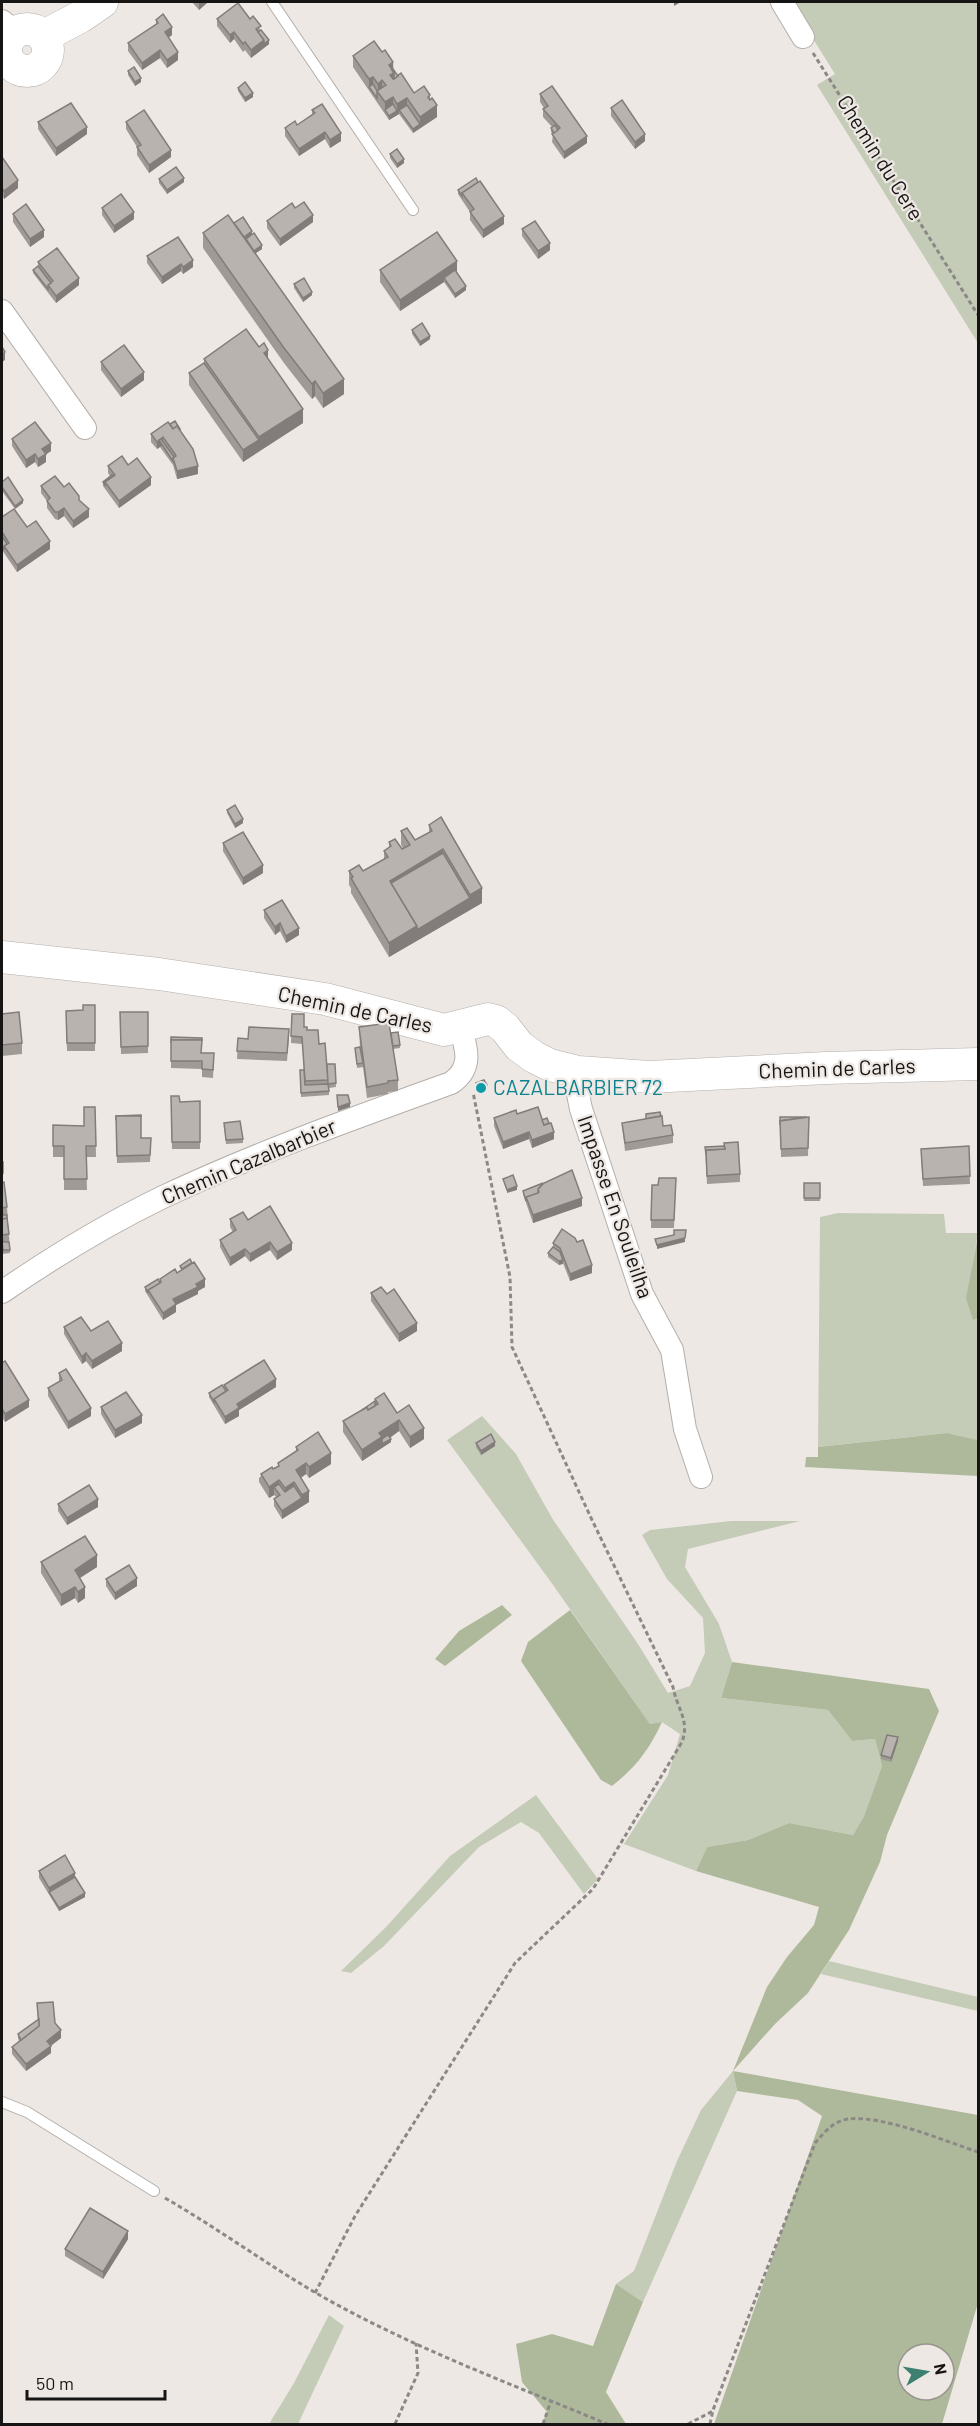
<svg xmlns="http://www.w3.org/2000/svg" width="980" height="2426" viewBox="0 0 980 2426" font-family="Barlow,sans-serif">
  <rect width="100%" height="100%" fill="#eee8e4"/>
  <g fill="#c4ccb8">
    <polygon points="790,2 978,2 978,343 817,85 835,74"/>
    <polygon points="838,1213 944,1214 946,1233 978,1233 967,1298 974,1320 978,1319 978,1440 947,1433 818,1447 820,1217"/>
    <polygon points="482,1416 516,1454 552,1518 638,1644 668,1693 690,1686 705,1653 703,1618 667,1579 642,1535 650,1530 731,1521 800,1521 688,1549 685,1567 719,1624 732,1662 721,1698 828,1710 852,1741 875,1739 882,1766 864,1816 853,1835 789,1823 748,1840 707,1847 696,1871 624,1844 668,1775 680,1734 662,1722 650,1724 551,1582 447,1440"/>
    <polygon points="536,1795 598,1879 584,1894 539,1833 521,1822 479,1847 384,1946 351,1973 341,1971 386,1927 450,1856"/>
    <polygon points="829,1961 978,1997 978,2011 821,1974"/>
    <polygon points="733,2071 737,2091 643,2302 616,2284 634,2271 677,2161 701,2110"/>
    <polygon points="329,2315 344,2326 298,2424 269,2424 294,2383"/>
  </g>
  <g fill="#adb99a" fill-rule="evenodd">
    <polygon points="978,1236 978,1319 973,1320 966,1298"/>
    <polygon points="947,1433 978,1440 978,1476 805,1467 806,1457 818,1457 818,1447"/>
    <polygon points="502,1605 512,1615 445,1666 435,1659 459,1631"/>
    <path d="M570 1610 650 1724 662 1722C649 1750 636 1767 612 1786L601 1780 521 1661 528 1642Z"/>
    <path d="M732 1662 929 1689 939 1711 887 1835 880 1862 849 1930 808 1993 775 2024 733 2071 978 2115V2303L942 2424H714L822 2116 798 2100 737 2091 733 2071 767 1987 787 1957 814 1925 819 1907 696 1871 707 1847 748 1840 789 1823 853 1835 864 1816 882 1766 875 1739 852 1741 828 1710 721 1698ZM908 2354H944V2390H908Z"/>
    <polygon points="616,2284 643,2302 606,2392 626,2424 542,2424 547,2412 522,2382 516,2344 552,2334 593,2346"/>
  </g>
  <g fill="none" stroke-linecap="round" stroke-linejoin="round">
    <g stroke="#b4afab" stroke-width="12">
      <g id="lane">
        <polyline points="272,2 413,210"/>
        <polyline points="2,2102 27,2112 154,2191"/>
      </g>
    </g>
    <g stroke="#b4afab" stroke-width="24">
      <g id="street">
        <polyline points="782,2 803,37"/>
        <polyline points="2,21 15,32"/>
        <polyline points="2,311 85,428"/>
        <polyline points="578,1072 577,1089 581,1109 642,1294 672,1350 685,1429 701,1477"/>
        <path d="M2 1292C53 1257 107 1224 163 1197 256 1153 354 1118 451 1083 473 1068 467 1050 460 1027"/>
      </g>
    </g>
    <g stroke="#b4afab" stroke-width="33">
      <g id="secondary">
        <circle cx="27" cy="50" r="21"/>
        <polyline points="44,36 80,17 102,2"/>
        <polyline points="2,957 159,974 325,999 444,1030 488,1019 496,1021 505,1028 519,1046 534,1057 550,1065 578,1072 649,1077 826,1068 978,1064"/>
      </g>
    </g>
    <g stroke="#8c8885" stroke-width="3" stroke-dasharray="4.5 3" stroke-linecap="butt">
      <polyline points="813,53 978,315"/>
      <path d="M165 2198C217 2228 265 2263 316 2293 408 2346 509 2383 607 2424"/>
      <path d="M315 2293 355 2216 515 1963 593 1889 682 1742C690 1720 677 1709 673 1687L592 1520 512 1347 510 1277 473 1092"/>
      <polyline points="395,2424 418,2373 416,2343"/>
      <polyline points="543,2424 551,2401"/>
      <polyline points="688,2424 713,2411"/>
      <path d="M710 2424 713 2410 815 2143C824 2133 833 2121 848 2119 883 2115 945 2141 978 2152"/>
    </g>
    <use href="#lane" stroke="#fff" stroke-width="10"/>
    <use href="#street" stroke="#fff" stroke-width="22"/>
    <use href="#secondary" stroke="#fff" stroke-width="32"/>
  </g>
  <g fill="#9f9a96">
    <polygon points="192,2 208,2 199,10"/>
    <polygon points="217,19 250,19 261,30 269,44 251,58 245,50 243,52 234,39 230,43 217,26"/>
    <polygon points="156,20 172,35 168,38 178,60 167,68 160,58 142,70 128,51 128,43 156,24"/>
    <polygon points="353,56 393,69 398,76 414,93 430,95 430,100 437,117 413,133 399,114 389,120 353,67"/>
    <polygon points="128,71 141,82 135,86 128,75"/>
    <polygon points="238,88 253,97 245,102 238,91"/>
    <polygon points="540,94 587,143 564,159 552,142 553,134 551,132 551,128 552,127 543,117 543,109 544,108 540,102"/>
    <polygon points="611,108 645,141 635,149 611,116"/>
    <polygon points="312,110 341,141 330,148 325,139 299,156 285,136 285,128 297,125 312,114"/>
    <polygon points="38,122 87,134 56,156 38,129"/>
    <polygon points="126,122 171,157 149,173 137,155 137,147 126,129"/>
    <polygon points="390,154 404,163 397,168 390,158"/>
    <polygon points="2,157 18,188 4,199 2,195"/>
    <polygon points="159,179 184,182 167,194 159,183"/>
    <polygon points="458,190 504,224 483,238 470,220 470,212 458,194"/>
    <polygon points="102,208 134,219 114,233 102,215"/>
    <polygon points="295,208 313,222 280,246 267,228 267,221"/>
    <polygon points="13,214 44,237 30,247 13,222"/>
    <polygon points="234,223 252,235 262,249 256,253 344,394 323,408 315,396 312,399 284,363 203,248 203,233"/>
    <polygon points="522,229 550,250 538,259 522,236"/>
    <polygon points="147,256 193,267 183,274 181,271 162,284 147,263"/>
    <polygon points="38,262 79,285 56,303 33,273 33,270 38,266"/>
    <polygon points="380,270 457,272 457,273 466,290 455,298 444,282 400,311 380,282"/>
    <polygon points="294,284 312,295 303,302 294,288"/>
    <polygon points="412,330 430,339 420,346 412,334"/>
    <polygon points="204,359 268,360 303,423 243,462 189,385 189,373 204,363"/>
    <polygon points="101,362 144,380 121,397 101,370"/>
    <polygon points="180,430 198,474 177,479 173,465 160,447 157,449 151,442 151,434"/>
    <polygon points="12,439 51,451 46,454 46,462 38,467 35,462 26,468 12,446"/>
    <polygon points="127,464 151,485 119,508 103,486 103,482 110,476 108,473 108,466"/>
    <polygon points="2,482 23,503 15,509 2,491"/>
    <polygon points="41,486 64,487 79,500 89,517 73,528 64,516 58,520 55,519 47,508 47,501 41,493"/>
    <polygon points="2,517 27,527 50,549 17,572 2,550"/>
    <polygon points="227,810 243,823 235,828 227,813"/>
    <polygon points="429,825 482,903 389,957 351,893 351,888 349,885 349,871 363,871 384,859 384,851 389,848 389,842 402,849 403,848 401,845 401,831 415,840 429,833"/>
    <polygon points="223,843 263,873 243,885 223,851"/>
    <polygon points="264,910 299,935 286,943 280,931 275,935 264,918"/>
    <polygon points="95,1005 95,1051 67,1051 66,1011 83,1010"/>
    <polygon points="120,1012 148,1012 148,1053 121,1054"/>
    <polygon points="2,1014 22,1043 22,1054 2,1056"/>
    <polygon points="292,1014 319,1044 327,1064 335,1064 336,1087 329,1088 329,1095 301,1097 300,1070 304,1070 302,1044 291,1043"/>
    <polygon points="359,1027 391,1033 400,1045 400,1048 393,1049 398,1080 398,1091 388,1092 388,1094 367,1098 363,1067 357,1068 355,1048 360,1048"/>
    <polygon points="171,1037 202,1053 214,1053 213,1078 202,1077 202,1069 171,1068"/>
    <polygon points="289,1037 287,1061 237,1059 238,1038 248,1039"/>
    <polygon points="171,1096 180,1102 200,1101 200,1149 172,1149"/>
    <polygon points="95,1107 96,1157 86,1157 87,1190 64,1190 64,1157 53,1157 53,1125 84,1126"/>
    <polygon points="517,1114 542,1120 554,1139 532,1148 529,1139 503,1149 494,1126 494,1118"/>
    <polygon points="116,1116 141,1138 151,1145 150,1162 117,1163"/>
    <polygon points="780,1117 809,1117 808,1156 781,1157"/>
    <polygon points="646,1119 663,1126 673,1135 673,1143 625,1151 622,1123"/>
    <polygon points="224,1123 243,1139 243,1143 226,1144"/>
    <polygon points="969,1146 970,1184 923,1186 921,1156"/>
    <polygon points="705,1147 740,1174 740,1182 707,1184"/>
    <polygon points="676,1178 674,1228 651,1228 652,1185 658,1185"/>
    <polygon points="2,1181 7,1207 10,1250 10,1253 2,1254"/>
    <rect x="804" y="1183" width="16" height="18"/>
    <polygon points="523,1191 582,1206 533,1223 523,1194"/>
    <polygon points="230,1219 248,1220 292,1250 277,1260 270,1250 250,1262 245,1256 230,1266 220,1247 220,1240 233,1232 230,1227"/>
    <polygon points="577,1242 592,1273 570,1281 563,1263 559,1265 548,1257 548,1253 553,1247 553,1243"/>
    <polygon points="180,1266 205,1287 198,1291 198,1294 176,1305 176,1312 163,1320 145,1291 145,1287 160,1282 160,1279 177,1273 181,1270"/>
    <polygon points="371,1293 417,1331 399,1342 371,1301"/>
    <polygon points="64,1327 91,1331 122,1351 92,1369 86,1361 82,1364 64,1334"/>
    <polygon points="2,1363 29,1407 5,1422 2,1417"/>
    <polygon points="59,1373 91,1416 68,1429 48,1396 48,1388 59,1382"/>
    <polygon points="224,1385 276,1387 239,1410 239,1416 225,1424 209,1397 209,1393 224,1388"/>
    <polygon points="375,1399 397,1413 424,1439 410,1448 399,1431 390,1438 391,1442 362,1461 343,1432 343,1421 375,1401"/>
    <polygon points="101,1407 142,1423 115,1438 101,1414"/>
    <polygon points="476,1443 495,1446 481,1455 476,1447"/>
    <polygon points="296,1447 331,1464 309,1478 306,1474 301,1478 309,1502 282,1519 274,1506 274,1499 276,1497 274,1495 269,1498 259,1482 259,1478 261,1476 261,1474 278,1466 278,1463 296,1452"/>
    <polygon points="58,1504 98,1507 67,1525 58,1511"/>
    <polygon points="41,1562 97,1567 80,1578 85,1598 78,1603 75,1598 61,1606 41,1573"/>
    <polygon points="106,1579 137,1586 115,1600 106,1586"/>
    <polygon points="898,1741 891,1762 881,1759 881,1755"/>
    <polygon points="39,1871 75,1877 85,1897 59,1911 39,1878"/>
    <polygon points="37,2003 55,2023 61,2038 51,2046 51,2053 26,2071 12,2054 12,2047 19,2041 18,2038 18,2034 38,2020"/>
    <polygon points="128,2239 103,2279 65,2256 65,2249"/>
  </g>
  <g fill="#827d7a">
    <polygon points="199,2 208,2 199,10"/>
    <polygon points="674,2 681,2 674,6"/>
    <polygon points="172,27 172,35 165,40 165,32"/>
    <polygon points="234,32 234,39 230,43 230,35"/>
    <polygon points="264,40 269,40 269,44 251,58 251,50"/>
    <polygon points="160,50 160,58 142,70 142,63"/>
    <polygon points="178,52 178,60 167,68 167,60"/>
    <polygon points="393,62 394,84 390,75 389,65"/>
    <polygon points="373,77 373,88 369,87 369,79"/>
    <polygon points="141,78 141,82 135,86 135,82"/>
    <polygon points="382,80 382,92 378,92 378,84"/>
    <polygon points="253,93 253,97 245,102 245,98"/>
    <polygon points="393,97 393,108 385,110 385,102"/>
    <polygon points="407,98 407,109 399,110 399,114 389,120 389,116 397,111 397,104"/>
    <polygon points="437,105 437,117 413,133 413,129 420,124 420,117"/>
    <polygon points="87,127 87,134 56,156 56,148"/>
    <polygon points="325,132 325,139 299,156 299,149"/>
    <polygon points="341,133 341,141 330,148 330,140"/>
    <polygon points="645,134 645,141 635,149 635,142"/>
    <polygon points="587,136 587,143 564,159 564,152"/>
    <polygon points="171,150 171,157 149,173 149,165"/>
    <polygon points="404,159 404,163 397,168 397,164"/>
    <polygon points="184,178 184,182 167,194 167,190"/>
    <polygon points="18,180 18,188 4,199 4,191"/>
    <polygon points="134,212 134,219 114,233 114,226"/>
    <polygon points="313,215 313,222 280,246 280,239"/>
    <polygon points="504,216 504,224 483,238 483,230"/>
    <polygon points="44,230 44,237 30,247 30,239"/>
    <polygon points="252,231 252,235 244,241 244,237"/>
    <polygon points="550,243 550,250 538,259 538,251"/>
    <polygon points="262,245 262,249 253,255 253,251"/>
    <polygon points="193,260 193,267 183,274 183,267"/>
    <polygon points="457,261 457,272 446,280 444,278 444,282 400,311 400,300"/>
    <polygon points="181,264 181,271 162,284 162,277"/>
    <polygon points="79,278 79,285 56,303 56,296"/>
    <polygon points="466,286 466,290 455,298 455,294"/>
    <polygon points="312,292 312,295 303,302 303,298"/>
    <polygon points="430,336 430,339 420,346 420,342"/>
    <polygon points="268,350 268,364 264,353"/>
    <polygon points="5,352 5,360 2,362 2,355"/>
    <polygon points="144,372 144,380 121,397 121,389"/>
    <polygon points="344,379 344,394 323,408 323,393"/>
    <polygon points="315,381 315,396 312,399 312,384"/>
    <polygon points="303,409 303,423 243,462 243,450 259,440 259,437"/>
    <polygon points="163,437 163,445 157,449 157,442"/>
    <polygon points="51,443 51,451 45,455 46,454 46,462 38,467 38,459 42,449"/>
    <polygon points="35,454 35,462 26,468 26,460"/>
    <polygon points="198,466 198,474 177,479 177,471"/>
    <polygon points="151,477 151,485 119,508 119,501"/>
    <polygon points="23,500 23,503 15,509 15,506"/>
    <polygon points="64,508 64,516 58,520 58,512"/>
    <polygon points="89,509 89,517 73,528 73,521"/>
    <polygon points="50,541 50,549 17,572 17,565"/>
    <polygon points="243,819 243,823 235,828 235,824"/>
    <polygon points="443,849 443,864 395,893 390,881"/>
    <polygon points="263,865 263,873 243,885 243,878"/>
    <polygon points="482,888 482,903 470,910 470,895"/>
    <polygon points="470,898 470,910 389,957 389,943 417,926"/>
    <polygon points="280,923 280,931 275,935 275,927"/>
    <polygon points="299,928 299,935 286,943 286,936"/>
    <polygon points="487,1085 487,1089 479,1093 479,1089"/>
    <polygon points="350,1103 350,1107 338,1111 338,1107"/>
    <polygon points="529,1132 529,1139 503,1149 503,1142"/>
    <polygon points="554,1132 554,1139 532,1148 532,1140"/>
    <polygon points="517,1186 517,1190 507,1193 507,1190"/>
    <polygon points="582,1198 582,1206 533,1223 533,1215"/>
    <polygon points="685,1238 685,1242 657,1249 657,1245"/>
    <polygon points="270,1242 270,1250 250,1262 250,1254"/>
    <polygon points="292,1243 292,1250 277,1260 277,1252"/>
    <polygon points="245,1249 245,1256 230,1266 230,1258"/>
    <polygon points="563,1260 563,1264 559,1265 559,1261"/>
    <polygon points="592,1265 592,1273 570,1281 570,1274"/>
    <polygon points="205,1279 205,1287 198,1291 198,1294 176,1305 176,1312 163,1320 163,1313 173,1299"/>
    <polygon points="417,1323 417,1331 399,1342 399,1334"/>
    <polygon points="122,1343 122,1351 92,1369 92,1361"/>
    <polygon points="86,1353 86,1361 82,1364 82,1357"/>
    <polygon points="276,1379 276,1387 239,1410 239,1416 225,1424 225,1417 237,1404"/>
    <polygon points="29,1400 29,1407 5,1422 5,1414"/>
    <polygon points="91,1408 91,1416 68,1429 68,1422"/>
    <polygon points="142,1415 142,1423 115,1438 115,1430"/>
    <polygon points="399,1420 399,1431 382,1443 391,1439 391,1442 362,1461 362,1450 379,1433"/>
    <polygon points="424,1428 424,1439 410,1448 410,1437"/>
    <polygon points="495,1442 495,1446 481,1455 481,1451"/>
    <polygon points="331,1453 331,1464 309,1478 309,1467"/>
    <polygon points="306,1463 306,1474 296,1481 296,1470"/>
    <polygon points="279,1480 279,1492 274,1487 274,1495 269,1498 269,1487"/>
    <polygon points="294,1482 294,1493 285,1500 285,1488"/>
    <polygon points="309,1491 309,1502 282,1519 282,1511 302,1498 302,1495"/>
    <polygon points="98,1499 98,1507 67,1525 67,1518"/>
    <polygon points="97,1555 97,1567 75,1581 75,1570"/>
    <polygon points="137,1578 137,1586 115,1600 115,1593"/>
    <polygon points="75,1587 75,1598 61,1606 61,1595"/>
    <polygon points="85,1587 85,1598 78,1603 78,1592"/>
    <polygon points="898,1737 898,1741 891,1762 891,1758"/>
    <polygon points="75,1873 75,1880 49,1892 49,1888"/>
    <polygon points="85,1893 85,1897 59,1911 59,1908"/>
    <polygon points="61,2030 61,2038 50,2046 51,2046 51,2053 26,2071 26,2064 47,2041"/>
    <polygon points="128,2231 128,2239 103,2279 103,2272"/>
  </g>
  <g fill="#b9b3af" stroke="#827d7a" stroke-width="1.5">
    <polygon points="238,3 250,19 253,16 261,26 256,29 264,40 251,50 245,42 243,44 234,32 230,35 217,19"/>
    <polygon points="163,14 172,27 165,32 178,52 167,60 160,50 142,63 128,43 158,23 156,20"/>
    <polygon points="261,30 269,40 264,44 264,40 258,32"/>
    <polygon points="374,41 382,52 385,50 393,62 389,65 394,73 390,75 393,79 401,73 414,93 424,86 430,95 428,97 430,100 432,98 437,105 420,117 407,98 397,104 393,97 385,102 377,91 386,85 382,80 378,84 373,77 369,79 353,56"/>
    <polygon points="134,67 141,78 135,82 128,71"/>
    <polygon points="393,69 398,76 394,79 394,73 392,70"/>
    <polygon points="245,82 253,93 245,98 238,88"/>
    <polygon points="373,84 377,91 377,98 369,87"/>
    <polygon points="552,86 587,136 564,152 552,134 560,128 543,109 548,106 540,94"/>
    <polygon points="622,100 645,134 635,142 611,108"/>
    <polygon points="71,103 87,127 56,148 38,122"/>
    <polygon points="322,104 341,133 330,140 325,132 299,149 285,128 295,121 297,125 315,113 312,110"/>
    <polygon points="393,104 397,111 389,116 385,110"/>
    <polygon points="407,105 420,124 413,129 399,110"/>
    <polygon points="144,110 171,150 149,165 137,147 141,145 126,122"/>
    <polygon points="555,125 558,130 554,133 551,128"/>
    <polygon points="397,149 404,159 397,164 390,154"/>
    <polygon points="2,157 18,180 4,191 2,188"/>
    <polygon points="176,167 184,178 167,190 159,179"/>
    <polygon points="476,178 478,182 462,193 462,196 458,190"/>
    <polygon points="480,181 504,216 483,230 470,212 474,209 462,193"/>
    <polygon points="121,194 134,212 114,226 102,208"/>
    <polygon points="304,202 313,215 280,239 267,221 292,203 295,208"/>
    <polygon points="26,204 44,230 30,239 13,214"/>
    <polygon points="228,215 344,379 323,393 315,381 312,384 284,348 203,233"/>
    <polygon points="243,217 252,231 244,237 234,223"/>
    <polygon points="535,221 550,243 538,251 522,229"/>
    <polygon points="437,232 457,261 400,300 380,270"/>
    <polygon points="254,233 262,245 254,251 246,239"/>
    <polygon points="178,237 193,260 183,267 181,264 162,277 147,256"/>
    <polygon points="57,248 79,278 56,296 48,285 53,281 38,262"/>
    <polygon points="38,266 51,283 48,285 48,289 33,270"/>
    <polygon points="455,270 466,286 455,294 444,278"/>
    <polygon points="304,278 312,292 303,298 294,284"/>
    <polygon points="422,323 430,336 420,342 412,330"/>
    <polygon points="246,329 259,347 264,343 268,350 264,353 303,409 259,437 204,359"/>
    <polygon points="124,345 144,372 121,389 101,362"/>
    <polygon points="2,347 5,352 2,355"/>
    <polygon points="204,363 259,440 243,450 189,373"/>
    <polygon points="175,421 180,429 179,429 177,426 173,429 170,424"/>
    <polygon points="35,422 51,443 42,449 46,454 38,459 35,454 26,460 12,439"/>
    <polygon points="168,422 173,429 177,426 193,449 198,466 177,471 173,458 176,456 175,454 163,437 157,442 151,434"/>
    <polygon points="161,439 174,457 173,458 173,461 159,440"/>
    <polygon points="122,456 128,465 137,458 151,477 119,501 105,482 115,475 108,466"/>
    <polygon points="112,475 113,476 105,482 105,485 103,482"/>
    <polygon points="55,476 64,487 69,483 79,496 79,500 89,509 73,521 64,508 58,512 55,512 47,501 50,498 41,486"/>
    <polygon points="8,477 23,500 15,506 2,487 2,482"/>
    <polygon points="14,509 27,527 36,521 50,541 17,565 4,546 9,543 2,532 2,517"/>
    <polygon points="2,536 7,544 4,546 4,550 2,546"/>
    <polygon points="235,805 243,819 235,824 227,810"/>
    <polygon points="441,817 482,888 470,895 443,849 390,881 417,926 389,943 351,878 353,877 349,871 359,865 363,871 388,857 384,851 391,846 389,842 395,839 402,849 410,845 401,831 407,828 415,840 432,831 429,825"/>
    <polygon points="243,832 263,865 243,878 223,843"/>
    <polygon points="443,853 470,898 417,930 417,926 391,883"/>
    <polygon points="282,900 299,928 286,936 280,923 275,927 264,910"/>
    <polygon points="83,1005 95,1005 95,1043 67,1043 66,1011 83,1010"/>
    <polygon points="19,1012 22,1043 2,1045 2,1014"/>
    <polygon points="120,1012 148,1012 148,1046 121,1047"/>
    <polygon points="292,1014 304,1014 304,1027 307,1027 307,1030 318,1030 319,1044 325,1043 328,1080 305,1081 302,1037 291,1036"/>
    <polygon points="389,1023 398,1080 388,1081 388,1083 367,1087 359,1027"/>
    <polygon points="249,1027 289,1029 287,1053 237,1051 238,1038 248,1039"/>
    <polygon points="398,1032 400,1045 393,1046 391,1033"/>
    <polygon points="171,1037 202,1038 202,1040 171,1040 171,1043"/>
    <polygon points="171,1040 202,1040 201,1053 214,1053 213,1070 202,1069 202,1061 171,1061"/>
    <polygon points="360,1047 363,1063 357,1064 355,1048"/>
    <polygon points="327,1064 335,1064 336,1083 328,1084"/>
    <polygon points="300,1070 304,1070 305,1085 328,1084 329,1091 301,1093"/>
    <polygon points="484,1080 487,1085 479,1089 476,1083"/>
    <polygon points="337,1095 348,1095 350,1103 338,1107"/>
    <polygon points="171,1096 179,1096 180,1102 200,1101 200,1142 172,1142"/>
    <polygon points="84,1107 95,1107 96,1146 86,1146 87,1179 64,1179 64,1146 53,1146 53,1125 84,1126"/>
    <polygon points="538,1107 544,1125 551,1123 554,1132 532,1140 529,1132 503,1142 494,1118 516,1110 517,1114"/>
    <polygon points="660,1112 661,1116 646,1119 646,1114"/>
    <polygon points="141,1115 141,1117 141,1116 116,1116 116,1120 116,1116"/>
    <polygon points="116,1116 141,1116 141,1138 151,1138 150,1155 117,1156"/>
    <polygon points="662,1116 663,1126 671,1125 673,1135 625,1143 622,1123"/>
    <polygon points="780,1117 807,1117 780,1121 780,1125"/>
    <polygon points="809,1117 808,1148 781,1149 780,1121"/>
    <polygon points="547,1118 549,1123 544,1125 542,1120"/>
    <polygon points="240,1121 243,1139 226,1140 224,1123"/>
    <polygon points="738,1142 740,1174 707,1176 706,1150 725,1149 724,1143"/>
    <polygon points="724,1146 725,1149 706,1150 706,1154 705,1147"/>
    <polygon points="969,1146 970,1176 923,1179 921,1149"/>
    <rect x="2" y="1162" width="1" height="11"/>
    <polygon points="572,1170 582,1198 533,1215 526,1197 539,1192 538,1189 544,1183"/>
    <polygon points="513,1175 517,1186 507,1190 503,1179"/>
    <polygon points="659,1178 676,1178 674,1220 651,1220 652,1185 658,1185"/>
    <polygon points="2,1182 4,1182 7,1207 2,1208"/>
    <polygon points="543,1183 538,1189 538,1193 526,1197 526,1201 523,1191"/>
    <rect x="804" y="1183" width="16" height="15"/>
    <polygon points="270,1206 292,1243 277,1252 270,1242 250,1254 245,1249 230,1258 220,1240 236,1230 230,1219 243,1212 248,1220"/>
    <polygon points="2,1210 2,1219 7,1218 9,1234 2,1235 3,1243 2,1243"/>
    <polygon points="2,1215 7,1215 7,1218 2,1219"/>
    <polygon points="562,1229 575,1238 577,1242 583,1240 592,1265 570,1274 560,1248 553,1243"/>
    <polygon points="674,1230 686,1230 685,1238 657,1245 655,1239 674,1235"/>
    <polygon points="2,1242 9,1242 10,1250 3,1250"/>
    <polygon points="553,1247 560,1252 563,1260 559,1261 548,1253"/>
    <polygon points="190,1259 192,1263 182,1269 180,1266"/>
    <polygon points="194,1262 205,1279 196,1284 198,1287 173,1299 176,1304 163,1313 148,1290 161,1282 160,1279 175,1269 177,1273"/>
    <polygon points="158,1279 160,1283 148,1290 148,1293 145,1287"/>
    <polygon points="381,1287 387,1294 394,1289 417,1323 399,1334 371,1293"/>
    <polygon points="81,1317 91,1331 108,1321 122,1343 92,1361 86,1353 82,1357 64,1327"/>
    <polygon points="264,1360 276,1379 237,1404 239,1408 225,1417 214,1399 228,1390 224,1385"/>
    <polygon points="5,1361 29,1400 5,1414 2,1409 2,1363"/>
    <polygon points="66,1369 91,1408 68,1422 48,1388 62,1380 59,1373"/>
    <polygon points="222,1385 226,1391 214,1399 214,1402 209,1393"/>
    <polygon points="126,1392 142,1415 115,1430 101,1407"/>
    <polygon points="384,1393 397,1413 409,1405 424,1428 410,1437 399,1420 379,1433 382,1437 362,1450 343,1421 367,1407 368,1410 378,1404 375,1399"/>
    <polygon points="375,1401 375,1406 368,1410 367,1407 362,1410"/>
    <polygon points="318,1432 331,1453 309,1467 306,1463 296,1470 309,1491 302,1495 294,1482 285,1488 279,1480 269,1487 261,1474 272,1467 273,1469 279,1466 278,1463 298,1450 296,1447"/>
    <polygon points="491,1434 495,1442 481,1451 476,1443"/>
    <polygon points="388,1435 391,1439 382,1444 382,1439"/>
    <polygon points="279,1484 285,1492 294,1486 302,1498 282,1511 274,1499 280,1495 274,1487"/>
    <polygon points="89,1485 98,1499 67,1518 58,1504"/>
    <polygon points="85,1536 97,1555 75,1570 85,1587 78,1592 75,1587 61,1595 41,1562"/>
    <polygon points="129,1565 137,1578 115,1593 106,1579"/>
    <polygon points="887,1735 898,1737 891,1758 881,1755"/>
    <polygon points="65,1855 75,1873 49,1888 39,1871"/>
    <polygon points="75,1877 85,1893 59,1908 49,1892"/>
    <polygon points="53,2002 55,2023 61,2030 47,2041 51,2046 26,2064 12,2047 39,2026 37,2003"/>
    <polygon points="39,2019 39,2026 21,2040 18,2034"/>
    <polygon points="90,2208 128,2231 103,2272 65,2249"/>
  </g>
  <circle fill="#0f9aa8" stroke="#eee8e4" stroke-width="2" cx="481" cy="1088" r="6"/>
  <g text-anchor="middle" stroke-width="4.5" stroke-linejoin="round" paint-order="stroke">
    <g font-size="21" fill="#171514" stroke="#eee8e4">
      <text transform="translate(880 158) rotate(58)" y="7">Chemin du Cere</text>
      <text transform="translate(355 1010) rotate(12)" y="7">Chemin de Carles</text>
      <text transform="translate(837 1069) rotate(-2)" y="7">Chemin de Carles</text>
      <text transform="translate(249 1162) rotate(-23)" y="7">Chemin Cazalbarbier</text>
      <text transform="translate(615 1207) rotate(71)" y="7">Impasse En Souleilha</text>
    </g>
    <g font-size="21" fill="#0d838f" stroke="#eee8e4" text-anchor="start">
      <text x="493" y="1095">CAZALBARBIER 72</text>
    </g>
  </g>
  <rect width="980" height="2426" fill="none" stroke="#171514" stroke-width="6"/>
  <g transform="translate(926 2372) rotate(79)"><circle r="28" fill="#eee8e4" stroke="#989491" stroke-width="1.5"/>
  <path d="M0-4.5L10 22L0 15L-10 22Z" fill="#3d8072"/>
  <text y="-9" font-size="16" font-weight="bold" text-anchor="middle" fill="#171514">N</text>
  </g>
  <path d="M27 2390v9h138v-9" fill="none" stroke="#171514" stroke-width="3"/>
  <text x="36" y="2390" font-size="18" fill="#171514" stroke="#eee8e4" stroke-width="4.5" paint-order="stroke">50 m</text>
</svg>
